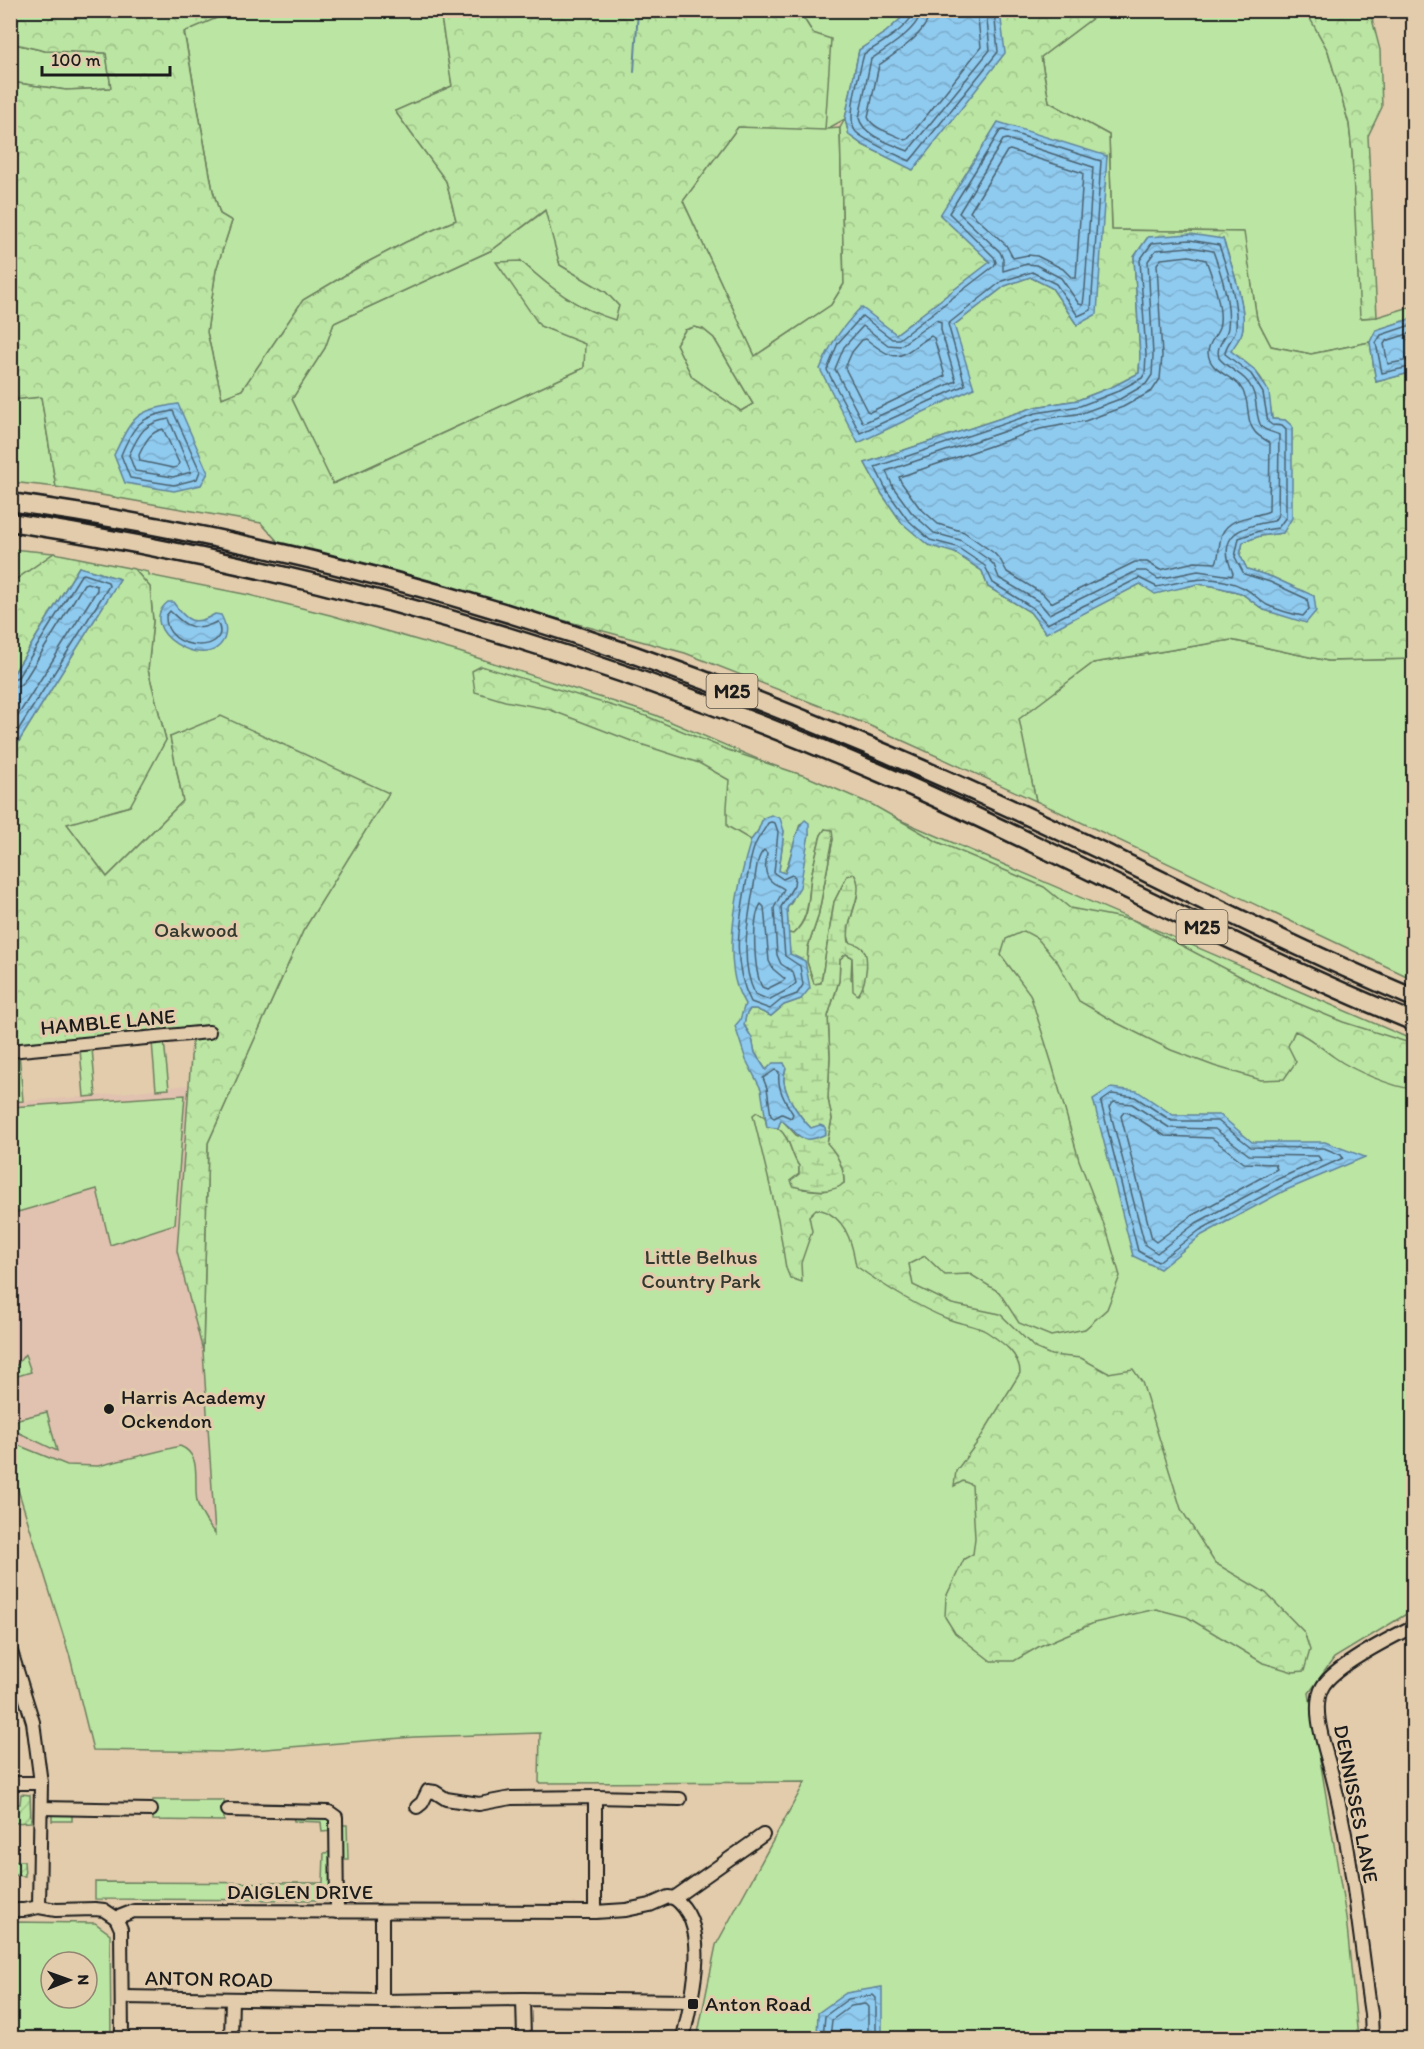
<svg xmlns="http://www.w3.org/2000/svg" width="1424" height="2049" viewBox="0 0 1424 2049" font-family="Itim,sans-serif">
  <defs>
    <pattern id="forest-crowns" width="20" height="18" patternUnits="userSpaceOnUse" patternTransform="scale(1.5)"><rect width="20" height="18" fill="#bbe5a2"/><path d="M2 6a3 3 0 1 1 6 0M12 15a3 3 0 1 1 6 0" fill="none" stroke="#a0c48b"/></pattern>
    <pattern id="wetland-marsh" width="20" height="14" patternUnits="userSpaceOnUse" patternTransform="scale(1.5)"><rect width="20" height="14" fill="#bbe5a2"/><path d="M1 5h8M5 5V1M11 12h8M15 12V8" fill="none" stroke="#a0c48b"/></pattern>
    <pattern id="garden-furrows" width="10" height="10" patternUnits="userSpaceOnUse" patternTransform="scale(1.5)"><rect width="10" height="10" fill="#bbe5a2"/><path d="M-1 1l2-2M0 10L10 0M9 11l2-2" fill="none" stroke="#a0c48b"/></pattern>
    <pattern id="water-waves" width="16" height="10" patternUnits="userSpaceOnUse" patternTransform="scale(1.5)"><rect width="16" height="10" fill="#8fcaef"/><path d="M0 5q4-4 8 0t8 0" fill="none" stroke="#7badcc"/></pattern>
  </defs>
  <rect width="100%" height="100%" fill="#e2ccac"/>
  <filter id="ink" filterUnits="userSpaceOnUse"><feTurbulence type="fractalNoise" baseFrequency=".0167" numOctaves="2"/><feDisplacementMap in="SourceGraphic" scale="12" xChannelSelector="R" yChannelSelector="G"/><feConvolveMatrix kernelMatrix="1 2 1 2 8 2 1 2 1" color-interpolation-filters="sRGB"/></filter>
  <g filter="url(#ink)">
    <polygon fill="#e1c1b0" points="197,1084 194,1200 215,1536 93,1750 70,1657 11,1466 10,1102 96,1096"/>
    <g fill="#bbe5a2" stroke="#6c805f" stroke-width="1.5" fill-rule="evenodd">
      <polygon points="233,11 440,11 452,86 395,111 446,181 456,220 406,242 364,264 303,300 242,390 222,398 207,332 216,270 232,221 220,214 213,191 184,31"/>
      <polygon points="799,11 909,12 886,32 859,50 845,119 827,129 840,128 844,284 831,305 755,356 683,201 738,127 813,33"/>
      <polygon points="1102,11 1306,11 1328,51 1349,124 1352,152 1361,318 1377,317 1413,306 1413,318 1376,330 1370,342 1311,354 1271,346 1257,319 1243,232 1112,230 1109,135 1049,102 1041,57"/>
      <polygon points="10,43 45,51 106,53 111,88 66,90 11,82"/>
      <path d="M546 210 560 265 606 292 619 306 615 321C576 308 550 288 521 261L540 326 586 344 584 368 332 484 292 399 325 348 334 323 492 250Z"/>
      <polygon points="694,327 703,329 714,338 753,404 741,411 692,377 676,344 685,330"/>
      <polygon points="41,397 56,487 11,482 10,400"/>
      <polygon points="11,549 54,553 11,583"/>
      <path d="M134 569 148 572V575L249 595 330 615 459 652 655 715 1413 1040V1610L1334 1658 1309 1693 1346 1917 1358 2038H697L716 1945 805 1782 539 1783 540 1733 414 1737 229 1752 93 1750 70 1657 11 1467 10 1442 67 1465 98 1466 180 1446C203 1455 193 1481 197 1501 199 1511 209 1526 215 1534L203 1351 208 1143 303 931 388 793 170 737 183 801 107 877 66 823 129 806 166 740 148 670 153 621 150 587Z"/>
      <polygon points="1231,640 1328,661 1413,659 1413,979 1036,801 1018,719 1093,663"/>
      <polygon points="164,1041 169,1089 156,1090 152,1042"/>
      <polygon points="92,1048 96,1096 84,1097 80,1049"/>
      <polygon points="19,1052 23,1101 11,1102 11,1053"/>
      <polygon points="185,1095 175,1224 110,1245 97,1189 11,1214 11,1107"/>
      <polygon points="25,1354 31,1372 11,1378 11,1369 16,1366"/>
      <polygon points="11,1409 14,1420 47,1412 57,1451 11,1429"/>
      <polygon points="153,1800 224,1800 224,1821 153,1820"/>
      <rect x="52" y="1813" width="20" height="8"/>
      <polygon points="293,1815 329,1815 333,1831 322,1832 321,1822 294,1821"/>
      <polygon points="340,1825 347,1825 348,1859 340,1859"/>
      <polygon points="333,1852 333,1896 328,1900 95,1899 95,1882 323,1883 324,1853"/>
      <path d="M11 1922 95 1923 110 1934 111 2038H11ZM51 1962H87V1998H51Z"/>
    </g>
    <g fill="url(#forest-crowns)" stroke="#6c805f" stroke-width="1.5" fill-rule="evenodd">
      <path d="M11 11H233L184 32 213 191 220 214 232 221 216 270 207 332 222 398 242 390 303 300 364 264 406 242 456 220 446 181 395 111 452 86 440 11H799L813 33 831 39 825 130 738 127 683 201 755 356 831 305 844 284 840 128 845 119 849 135 863 145 913 169 1000 11H1102L1041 57 1049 102 1109 135 1112 230 1244 232 1257 319 1271 346 1311 354 1370 342 1376 382 1413 372V659L1328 661 1231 640 1093 663 1019 719 1036 801 866 724 685 653 280 544 261 523 56 487 41 397 11 400 10 82 66 90 111 88 106 53 45 51 11 43ZM1107 156 1077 325 1052 288 1030 277 1005 286 954 325 825 356 896 334 991 262ZM545 210 560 265 606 292 619 306 615 320C576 308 550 288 521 261L496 262 540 326 585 344 584 368 333 484 292 399 325 348 334 323 492 250ZM1148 237 1223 239C1230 261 1250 314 1241 335 1238 341 1234 346 1230 351 1262 375 1268 379 1272 419L1285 420 1292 426 1291 477 1282 533 1260 536 1243 542 1240 555 1247 569 1272 577 1313 596 1264 610 1241 593 1213 586 1198 584 1179 588 1140 584 1046 632 1030 612 988 587 982 571 955 553 902 523 882 494 865 463 1035 407 1078 400 1114 386 1139 373 1140 356 1134 257ZM694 327 703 329 714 338 753 404 741 411 692 377 676 344 685 330Z"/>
      <polygon points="1306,11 1370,11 1380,50 1382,107 1368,136 1377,317 1360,318 1352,152 1349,124 1328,51"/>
      <polygon points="54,553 134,569 150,587 153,621 148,670 166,740 130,806 67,824 107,877 183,801 170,737 221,716 389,793 303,931 208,1143 203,1351 177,1251 193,1029 11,1046 11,754 120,579 79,567 11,678 11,583"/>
      <path d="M481 666 646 716 728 750 808 777 873 805 938 842 1044 887 1070 908 1133 920 1268 991 1343 1022 1413 1044V1089C1392 1087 1352 1070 1334 1057 1321 1048 1310 1037 1295 1031L1288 1046 1296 1062 1284 1079 1261 1080 1214 1066 1171 1050 1115 1022 1079 1001 1058 963 1037 938 1024 931 1006 939 1001 955 1030 994 1052 1064 1079 1160 1108 1235 1120 1276 1107 1309 1085 1329 1051 1336 1019 1323 999 1292 970 1274 945 1275 925 1256 909 1264 913 1285 952 1304 1000 1314 1035 1348 1051 1355 1081 1358 1108 1373 1133 1369 1142 1382 1181 1509 1215 1563 1266 1593 1304 1632 1310 1650 1304 1671 1293 1672 1263 1663 1187 1617 1156 1609 1094 1623 1040 1646 1014 1661H991L955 1633 945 1617 946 1597 964 1559 973 1554 975 1538 972 1485 963 1481 954 1486 956 1471 979 1440 1020 1373C1020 1354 1002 1342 987 1332 976 1325 960 1324 948 1319 916 1306 884 1286 856 1266 853 1248 848 1224 830 1214 827 1211 820 1210 816 1209L809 1216 812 1231 801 1263 802 1282 790 1278 786 1268 778 1219 753 1115 757 1112 765 1117 767 1127 778 1128C791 1138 790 1153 799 1166V1174L803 1189 824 1191 844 1183C844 1167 838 1156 827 1144L832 1119 828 1099 830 1056 828 1016 839 981 840 959 846 954 852 957 851 979 863 988 847 932 858 894 847 876 834 902 821 983 814 984 807 962 808 947 818 917 833 839 825 829 821 835C817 849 814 863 811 877 808 899 810 918 793 934L788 933 787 908 792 902 809 834 806 821 800 824 785 873 779 871 784 831 763 818 758 831 751 840 727 826V807L729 780 699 763 634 742 548 709 505 701 475 692 472 671Z"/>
    </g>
    <path fill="url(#wetland-marsh)" stroke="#6c805f" stroke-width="1.5" d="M825 829 832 830 833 839 818 917 808 947 807 962 814 984 821 983 834 902 847 876 854 874C867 892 844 918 849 942 855 944 862 945 865 952 869 963 865 987 858 995L853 991 852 957 846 954 840 959 839 981 828 1016 830 1056 828 1099 832 1119 827 1143C838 1155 844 1167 844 1183 832 1195 808 1190 793 1186L791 1180 799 1174V1166C790 1153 791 1138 778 1128L781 1119 797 1136 820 1126 811 1128C800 1117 786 1097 784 1082 783 1078 785 1072 786 1067L783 1063 766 1070 755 1053 752 1038 744 1025 746 1015 750 1009H756L771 1016 784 1005 801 999 796 958 790 954 788 933 793 934C811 918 808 899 811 877 814 863 817 849 821 835Z"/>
    <polygon fill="url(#garden-furrows)" stroke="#6c805f" stroke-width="1.5" points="21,1794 30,1795 31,1822 12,1823 11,1861 24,1861 25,1876 11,1875 11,1804 20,1804"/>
    <g fill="url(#water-waves)" stroke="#61849b" stroke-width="1.5">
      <polygon points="909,11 1000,11 1005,53 913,170 863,145 849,135 845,119 859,50 886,32"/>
      <path d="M998 122 1107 156 1097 314 1077 325 1052 288 1030 277 1005 286 954 325 974 388 858 443 820 369C831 342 841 329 861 307L896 334 990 262 940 215Z"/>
      <path d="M1190 234 1223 239C1230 261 1250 314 1241 335 1238 341 1234 346 1231 351L1255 370 1269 392 1272 419 1285 420 1292 426V518L1283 533 1260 536 1243 542 1240 555 1247 569 1272 577 1314 596 1316 611 1306 623 1264 610 1241 593 1213 586 1198 584 1155 594 1140 584 1046 633 1030 612 988 587 982 571 955 553 928 545 902 523 882 494 865 463 1035 407 1078 400 1114 386 1139 373 1140 356 1134 257 1148 237Z"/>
      <polygon points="1413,318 1413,372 1376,382 1370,342 1376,330"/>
      <path d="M178 404 208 473 201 485 174 491 125 483 114 455C133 416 134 411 178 404Z"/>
      <polygon points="79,567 120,579 11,754 11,678"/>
      <path d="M168 602H173C186 621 194 627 215 614L221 615C226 624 228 632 223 641 205 673 134 629 168 602Z"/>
      <path d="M771 815 780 818 784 831 779 871 785 873C792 859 794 829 805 820L809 823V834L800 887 787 908 790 954 805 961 810 988 801 999 784 1005 771 1016 756 1009H750L746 1015 744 1025 752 1038 755 1053 766 1070 773 1063H784L786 1068C785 1072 783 1078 784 1082 786 1097 800 1117 811 1128L820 1125 825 1127 826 1134C798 1147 800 1133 781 1120L778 1128 767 1127 761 1089 746 1060 735 1026 740 1020 745 1004C742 999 739 993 737 987 724 947 739 879 751 840L758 831 763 818Z"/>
      <polygon points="1110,1088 1137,1091 1173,1115 1220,1115 1252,1142 1325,1142 1365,1157 1284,1191 1202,1235 1160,1269 1133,1256 1093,1099"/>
      <polygon points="882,1987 882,2038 817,2037 818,2013 846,1993"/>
    </g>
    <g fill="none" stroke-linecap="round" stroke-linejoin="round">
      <g stroke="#4a6270" stroke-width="1.5">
        <path d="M914 10C912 26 877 46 864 54 860 70 845 121 856 132 864 140 899 156 910 161L998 52 994 10"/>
        <path d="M921 10C920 29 885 50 871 59L859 118C863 136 892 144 908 151L990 50 986 10"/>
        <path d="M930 10C929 33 896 53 879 65L868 117C872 129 895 134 905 140L908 139 981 47 977 10"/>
        <polygon points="1003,130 1101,161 1091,310 1078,316 1056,284 1032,272 1002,281 948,324 965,385 860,433 827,370 838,343 862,316 892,339 899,339 994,266 996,262 994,257 949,213 1000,131"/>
        <polygon points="1007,139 1093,167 1085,288 1083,305 1079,304 1061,278 1036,265 1027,264 1003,271 1003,259 1000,252 959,213 1003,140"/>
        <polygon points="1010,150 1083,173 1076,278 1072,278 1063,269 1037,256 1028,255 1013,258 1006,245 970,212 1007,151"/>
        <path d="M1190 240 1219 245C1228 272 1238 300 1236 328 1235 338 1225 344 1225 354L1251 374 1263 393 1268 422 1272 425 1282 426 1286 430V517L1278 528 1259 531 1239 538 1235 557 1244 574 1270 582 1307 599 1309 609 1303 616C1291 614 1278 610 1267 605 1259 600 1252 592 1244 588 1214 573 1187 580 1157 587L1139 578 1047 624 1033 608 993 583 985 566 957 547 930 540 907 519 887 491 875 467 1036 413 1080 406 1116 392 1142 378 1145 373 1146 355 1140 260 1152 243Z"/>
        <path d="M1190 247 1213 251C1221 273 1231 303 1228 327 1227 339 1215 344 1219 358 1226 367 1237 371 1245 379 1261 395 1253 417 1262 427 1267 432 1274 432 1279 435L1278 515 1274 521C1241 526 1215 534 1233 573L1232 576 1198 571 1158 579 1146 571H1137L1049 614 1038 601 999 578 994 565 989 560 960 540 934 533 912 513 893 487 886 471 1038 420 1082 413 1120 399 1146 384 1152 375 1153 356 1148 261 1156 250Z"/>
        <path d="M1189 256 1206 260C1212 276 1224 311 1219 328 1216 337 1208 342 1208 353 1210 371 1228 374 1239 385 1252 400 1244 419 1255 432 1259 437 1265 439 1270 443L1269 511C1254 518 1230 516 1222 534 1218 544 1220 555 1216 563L1195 562 1160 570 1147 562H1135L1051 603 1043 594 1007 572 1001 561 994 553 964 532 938 524 919 507 901 482 899 477 1040 429 1085 421 1123 407 1152 391 1160 379 1162 356 1157 264 1161 259Z"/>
        <polygon points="936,320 941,322 941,330 956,381 863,423 835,369 844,347 863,326 888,345 900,346"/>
        <polyline points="1414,324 1381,335 1376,343 1382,373 1414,366"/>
        <polyline points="1414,332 1386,341 1384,344 1388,364 1414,359"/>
        <path d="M931 336 934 338 945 376 870 412 867 411 845 368 852 352 862 340 866 339C901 367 898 356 931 336Z"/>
        <path d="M173 411 200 471 197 479 174 485 130 478 121 455C133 426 140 416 173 411Z"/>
        <path d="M169 419 191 472 173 477 135 471 129 455C139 434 144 422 169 419Z"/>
        <path d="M163 429 179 463 177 467 173 468 140 461 139 455C145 443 149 432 163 429Z"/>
        <path d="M170 611C180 620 188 630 204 627 209 626 213 623 217 622 235 653 164 654 166 616Z"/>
        <polyline points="10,680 18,677 81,575 84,574 108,582 109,586 10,743"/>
        <polyline points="10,688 19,686 24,681 84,584 87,583 97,586 97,590 10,728"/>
        <path d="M771 822 775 823 778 832 774 873 783 879 792 875 795 877 794 885 781 907 785 956 800 966 803 985 797 994 781 1000 770 1009 751 1002C731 963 739 925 746 884 749 871 750 855 756 843 759 836 764 831 768 823Z"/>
        <path d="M764 850 767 853C766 862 763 874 771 881 775 885 780 886 784 889L774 908 777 955 781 964 793 972 796 983C791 990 776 995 769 1000L755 994C739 961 748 920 754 885 756 874 756 858 764 850Z"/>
        <path d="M761 904 764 907 769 961 773 969 785 979 783 981 767 989 762 987C754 972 751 918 761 904Z"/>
        <path d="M775 1070 779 1072C777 1088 784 1100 793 1114L791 1118 782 1114 774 1118 771 1116 767 1088 763 1078Z"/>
        <polygon points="1112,1094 1135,1097 1172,1121 1218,1121 1251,1147 1324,1148 1341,1155 1343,1158 1281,1186 1200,1230 1158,1262 1138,1251 1101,1103 1102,1101"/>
        <polygon points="1114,1102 1132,1104 1170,1128 1215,1129 1249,1155 1318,1156 1321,1160 1278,1179 1196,1223 1157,1253 1145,1245 1109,1107"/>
        <polygon points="1124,1112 1129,1113 1165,1136 1212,1138 1244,1163 1275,1164 1277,1169 1191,1216 1156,1242 1152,1239 1121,1116"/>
        <polyline points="823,2038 825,2016 848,1999 873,1995 876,1998 876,2038"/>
        <polyline points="830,2038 832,2020 851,2006 865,2004 868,2007 868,2038"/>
      </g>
      <polyline stroke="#61849b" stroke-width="2" points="634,72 638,10"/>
      <g stroke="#1c1c1c" stroke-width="16">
        <g id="minor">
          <polyline points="10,1051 209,1032"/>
          <polyline points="10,1648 33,1722 41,1783 39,1907"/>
          <polyline points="10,1783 41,1783"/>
          <polyline points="417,1807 422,1803 428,1791 435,1792 446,1799 479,1804 511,1798 595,1797 680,1799"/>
          <polyline points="41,1808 151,1810"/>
          <polyline points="228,1810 329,1812 336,1817 337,1912"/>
          <path d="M674 1898C713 1926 691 2000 683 2038"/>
          <polyline points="10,1910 24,1910 39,1907 56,1910 95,1909 104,1910 116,1918"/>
          <polyline points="382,1912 382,2001"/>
          <polyline points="595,1912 595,1797"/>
          <polyline points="116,1918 134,1911 595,1912 626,1910 650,1905 668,1897 674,1898 763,1835"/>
          <polyline points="116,1918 121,1929 122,2038"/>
          <polyline points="123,1997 382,2001 523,1999 690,2001"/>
          <polyline points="523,1999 524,2038"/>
          <polyline points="231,2038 232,1999"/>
          <path d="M1372 2038 1371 2014C1359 1933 1352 1850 1331 1771 1325 1748 1310 1707 1323 1686 1335 1666 1392 1637 1414 1626"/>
        </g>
      </g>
      <g stroke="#1c1c1c" stroke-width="21">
        <g id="highway">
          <path d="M10 502C298 543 580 624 847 737 935 773 1022 813 1108 854 1210 904 1309 954 1414 998"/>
          <path d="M10 522C313 569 608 655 889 777 1066 854 1235 949 1414 1022"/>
        </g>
      </g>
      <use href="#minor" stroke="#e2ccac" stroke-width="12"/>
      <use href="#highway" stroke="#e2ccac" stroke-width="16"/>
    </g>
  </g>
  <g fill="#1c1c1c" stroke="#e2ccac" stroke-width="2">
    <circle cx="109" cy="1409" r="6"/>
    <rect x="687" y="1998" width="12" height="12" rx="3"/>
  </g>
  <g text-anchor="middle" stroke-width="6" stroke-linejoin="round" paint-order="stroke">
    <g fill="#e2ccac" stroke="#575147" stroke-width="1.5">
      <rect x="706.5" y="674" width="51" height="34" rx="4.5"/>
      <rect x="1176.5" y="910" width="51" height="34" rx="4.5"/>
    </g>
    <g font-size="20" font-weight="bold" fill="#1c1c1c">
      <text x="732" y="698">M25</text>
      <text x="1202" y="934">M25</text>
    </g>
    <g font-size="21" fill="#343a30" stroke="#e2ccac">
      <text x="196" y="937">Oakwood</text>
      <text x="701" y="1264">Little Belhus<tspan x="701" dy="24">Country Park</tspan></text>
    </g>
    <g font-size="21" fill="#1c1c1c" stroke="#e2ccac">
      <text transform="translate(108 1022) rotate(-5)" y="7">HAMBLE LANE</text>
      <text transform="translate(1356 1804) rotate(79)" y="7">DENNISSES LANE</text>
      <text x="300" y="1899">DAIGLEN DRIVE</text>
      <text transform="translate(209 1979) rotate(1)" y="7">ANTON ROAD</text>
    </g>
    <g font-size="21" fill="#1c1c1c" stroke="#e2ccac" text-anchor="start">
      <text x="121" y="1404">Harris Academy<tspan x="121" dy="24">Ockendon</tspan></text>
      <text x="705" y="2011">Anton Road</text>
    </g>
  </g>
  <rect width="1424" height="2049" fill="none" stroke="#e2ccac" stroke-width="36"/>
  <rect x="18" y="18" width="1388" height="2013" fill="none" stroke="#1c1c1c" stroke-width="2" filter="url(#ink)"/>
  <g transform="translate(69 1980) rotate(89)"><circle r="28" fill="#e2ccac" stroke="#938672" stroke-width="1.5"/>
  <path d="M0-4.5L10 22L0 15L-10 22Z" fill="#1c1c1c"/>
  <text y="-9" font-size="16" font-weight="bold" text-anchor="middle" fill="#1c1c1c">N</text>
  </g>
  <path d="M42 66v9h128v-9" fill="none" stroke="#1c1c1c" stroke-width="3"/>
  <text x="51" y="66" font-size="18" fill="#1c1c1c" stroke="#e2ccac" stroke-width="4.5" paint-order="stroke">100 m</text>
</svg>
